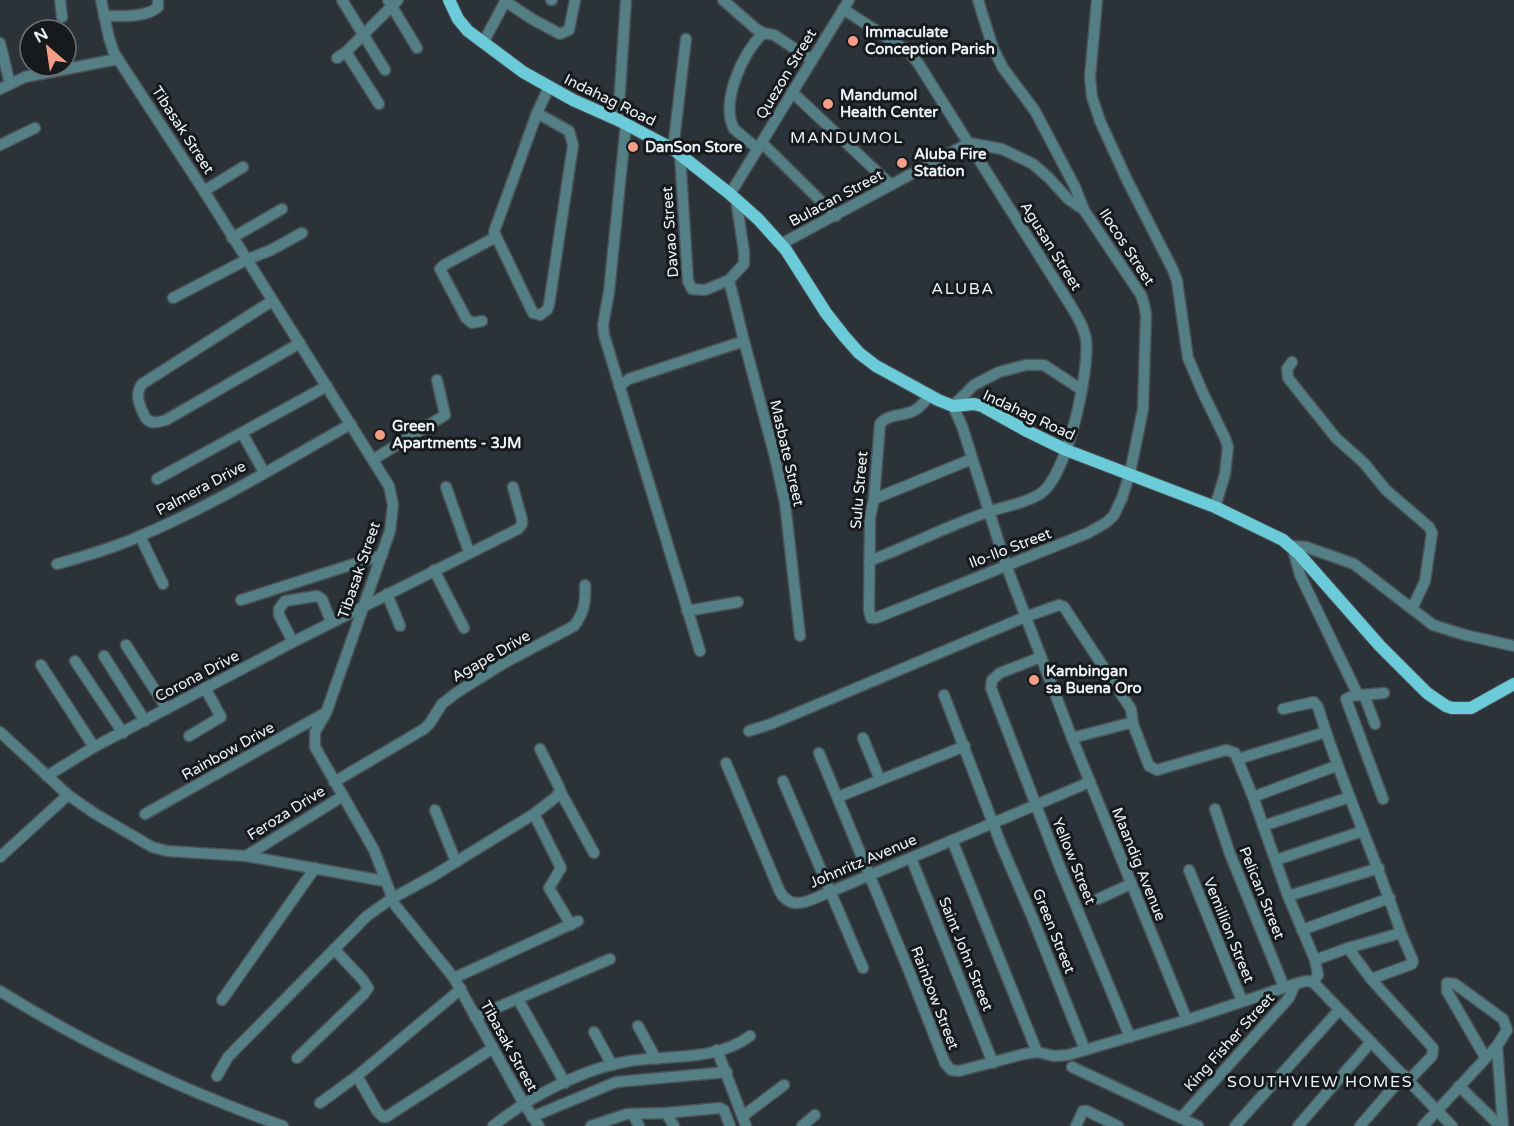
<svg xmlns="http://www.w3.org/2000/svg" width="1514" height="1126" viewBox="0 0 1514 1126" font-family="'Varela Round',sans-serif">
  <rect width="100%" height="100%" fill="#2b3339"/>
  <g fill="none" stroke-linecap="round" stroke-linejoin="round">
    <g stroke="#4a5257" stroke-width="13">
      <g id="minor">
        <polyline points="60,0 62,17"/>
        <polyline points="101,0 109,38 114,53 204,191 389,486 393,505 390,531 326,713 315,732 315,747 374,850 395,905 454,978 524,1104 539,1126"/>
        <polyline points="342,0 385,70"/>
        <polyline points="388,0 417,48"/>
        <polyline points="551,0 552,0"/>
        <polyline points="723,0 755,28 763,33 774,35 812,60"/>
        <polyline points="978,0 993,48 1003,68 1035,111 1075,187 1084,210"/>
        <polyline points="1097,0 1090,77 1092,97 1100,121 1127,180 1173,270 1177,281 1188,358 1203,393 1225,438 1228,447 1225,474 1215,507"/>
        <polyline points="505,1 532,19 560,34 569,30 575,0"/>
        <path d="M843 9 909 52 918 63 1071 306C1077 316 1084 327 1086 339 1090 371 1067 477 1040 494 1024 504 1005 506 988 512 947 526 909 546 869 561"/>
        <path d="M104 16C120 16 146 18 158 7V0"/>
        <polyline points="0,43 10,84"/>
        <polyline points="483,43 506,0"/>
        <polyline points="346,52 379,104"/>
        <polyline points="337,58 346,52 398,0"/>
        <polyline points="0,89 25,77 118,59"/>
        <polyline points="792,92 891,185"/>
        <polygon points="537,113 569,131 573,145 549,305 547,310 540,315 533,313 531,309 494,232"/>
        <polyline points="537,113 549,87"/>
        <polyline points="618,120 626,0"/>
        <polyline points="626,124 609,292 603,325 604,335 700,651"/>
        <polyline points="762,143 836,216"/>
        <polyline points="0,145 35,128"/>
        <polyline points="673,149 686,39"/>
        <path d="M758 149 734 129C720 101 743 53 763 33"/>
        <polyline points="680,154 688,281 692,289 705,290 729,280 744,264 744,252 736,199"/>
        <polyline points="204,191 243,167"/>
        <polyline points="730,194 849,0"/>
        <polyline points="232,238 282,209"/>
        <path d="M781 244 969 143 1002 149 1033 164 1049 178 1068 199 1084 210 1141 295 1144 304 1146 315 1143 409 1130 473 1122 498 1114 515 1107 522 1088 533 876 618H871L869 611 870 517 874 499 880 424C888 413 904 417 915 410 921 407 925 401 929 396"/>
        <polyline points="729,280 744,341 775,457 785,503 800,636"/>
        <polyline points="173,298 246,260 271,250 302,233"/>
        <path d="M272 301 142 384C134 394 140 407 145 417 150 425 158 422 166 420L300 343"/>
        <polyline points="482,321 472,323 466,318 440,269 444,265 496,237"/>
        <polyline points="1292,362 1287,369 1288,378 1336,438 1364,463 1386,490 1429,527 1432,533 1425,581 1412,609"/>
        <polyline points="619,386 629,379 744,341"/>
        <polyline points="1082,390 1044,365 1026,365 999,372 974,385 953,406 962,426 1006,565 1072,738 1187,1020 1295,984 1306,981 1313,982 1452,1126"/>
        <polyline points="242,433 264,472"/>
        <polyline points="374,459 445,415 437,380"/>
        <polyline points="157,479 327,386"/>
        <polyline points="446,487 469,552"/>
        <polyline points="874,499 972,459"/>
        <polyline points="140,536 163,584"/>
        <path d="M57 564C85 556 114 548 140 536 212 506 283 462 351 424"/>
        <polyline points="434,570 464,628"/>
        <polyline points="387,594 400,626"/>
        <polyline points="241,600 382,555"/>
        <polyline points="687,611 738,602"/>
        <polyline points="293,642 279,615 279,609 285,601 317,596 322,599 331,622"/>
        <polyline points="126,645 167,709"/>
        <polyline points="104,656 145,721"/>
        <polyline points="1041,657 1000,673 992,680 991,688 1059,865 1130,1037"/>
        <polyline points="75,661 123,733"/>
        <polyline points="41,665 94,747"/>
        <polyline points="944,695 1002,847 1033,919 1085,1050"/>
        <polyline points="1358,695 1300,575 1292,546 1306,547 1354,564 1433,625 1465,635 1514,646"/>
        <polyline points="1364,695 1375,724"/>
        <path d="M1283 709 1314 702 1318 707C1341 784 1376 857 1401 933L1348 948 1315 960"/>
        <polyline points="749,731 771,724 1025,617 1059,605 1064,607 1131,709 1133,724"/>
        <polyline points="0,732 68,795 94,813 152,847 167,851 246,856 384,881"/>
        <polyline points="189,736 221,717 205,688"/>
        <polyline points="863,738 880,780"/>
        <polyline points="1072,738 1126,724 1133,724 1149,766 1157,770 1226,750 1235,753 1253,797 1288,896 1315,960 1318,975 1313,982"/>
        <polyline points="819,753 909,971 945,1063 951,1070 959,1071 1024,1054 1037,1052 1054,1056 1068,1055 1187,1020"/>
        <polyline points="1238,759 1326,732"/>
        <path d="M726 763 780 892C793 913 811 899 830 892L1090 782"/>
        <polyline points="47,776 94,747 293,642 518,529 522,524 522,520 513,487"/>
        <polyline points="783,781 863,968"/>
        <path d="M334 782 424 729 430 723 442 704 456 693 504 663 574 626C584 613 586 602 585 585"/>
        <polyline points="560,791 594,853"/>
        <polyline points="838,797 965,746"/>
        <polyline points="1253,797 1336,766"/>
        <polyline points="1383,799 1346,699 1352,696 1384,693"/>
        <polyline points="1215,809 1230,854 1284,987"/>
        <polyline points="435,810 456,862"/>
        <polyline points="145,814 325,713"/>
        <polyline points="534,814 561,868 549,888 571,925"/>
        <polyline points="1263,826 1350,797"/>
        <polyline points="952,840 1037,1052"/>
        <polyline points="246,856 343,796"/>
        <polyline points="0,857 68,795"/>
        <polyline points="911,858 993,1063"/>
        <polyline points="1276,860 1363,831"/>
        <polyline points="1189,870 1242,1001"/>
        <polyline points="1288,896 1379,868"/>
        <polyline points="1098,899 1131,884"/>
        <polyline points="1302,930 1390,898"/>
        <polyline points="1348,948 1371,979 1433,1048 1432,1056 1409,1080"/>
        <polyline points="454,978 578,921"/>
        <polyline points="1371,979 1412,964 1413,961 1401,933"/>
        <path d="M0 991C88 1046 185 1091 283 1126"/>
        <polyline points="518,999 565,1083"/>
        <polyline points="222,1000 315,868"/>
        <polyline points="475,1017 610,959"/>
        <polyline points="638,1026 656,1059"/>
        <polyline points="594,1032 612,1065"/>
        <polyline points="1497,1046 1503,1126"/>
        <polyline points="717,1050 746,1126"/>
        <polyline points="297,1058 364,994 368,988 363,980 334,949"/>
        <polyline points="1072,1067 1198,1126"/>
        <polyline points="217,1076 228,1057 367,916 391,899 433,876 534,814 556,797 560,791 559,787 540,749"/>
        <polyline points="357,1076 377,1111 383,1117 386,1117 493,1048"/>
        <polyline points="1459,1086 1500,1126"/>
        <polyline points="320,1103 357,1076 461,989"/>
        <polyline points="666,1113 674,1126"/>
        <polyline points="633,1114 639,1126"/>
        <polyline points="743,1116 784,1085"/>
        <polyline points="532,1117 616,1082 727,1072"/>
        <polyline points="1181,1118 1289,998 1295,984"/>
        <path d="M493 1126C529 1097 584 1068 630 1061 668 1055 717 1061 750 1036"/>
        <polyline points="591,1126 627,1114 666,1113 720,1108 724,1110 730,1126"/>
        <polyline points="802,1126 815,1115"/>
        <polyline points="1076,1126 1083,1111 1087,1111 1118,1126"/>
        <polyline points="1235,1126 1339,1010"/>
        <polyline points="1298,1126 1371,1042"/>
        <polyline points="1360,1126 1404,1075"/>
        <polyline points="1423,1126 1497,1046 1507,1030 1503,1019 1455,984 1447,983 1447,991 1485,1057"/>
      </g>
    </g>
    <g stroke="#4a5257" stroke-width="14">
      <polyline id="major" points="449,0 458,19 468,31 523,72 573,100 618,120 673,149 730,194 758,219 786,250 826,313 844,336 859,353 876,366 938,400 953,406 974,404 982,406 1025,430 1066,450 1215,507 1283,540 1299,554 1380,646 1427,693 1446,706 1452,708 1471,708 1514,684"/>
    </g>
    <use href="#minor" stroke="#537f85" stroke-width="10"/>
    <use href="#major" stroke="#6ccbd9" stroke-width="12"/>
  </g>
  <g fill="#f49e88" stroke="#171a1d" stroke-width="2">
    <circle cx="853" cy="41" r="6"/>
    <circle cx="828" cy="104" r="6"/>
    <circle cx="633" cy="147" r="6"/>
    <circle cx="902" cy="163" r="6"/>
    <circle cx="380" cy="435" r="6"/>
    <circle cx="1034" cy="680" r="6"/>
  </g>
  <g text-anchor="middle" stroke-width="6" stroke-linejoin="round" paint-order="stroke">
    <g font-size="15" font-weight="bold" fill="#eef3f7" stroke="#171a1d" text-anchor="start">
      <text x="865" y="37">Immaculate<tspan x="865" dy="17">Conception Parish</tspan></text>
      <text x="840" y="100">Mandumol<tspan x="840" dy="17">Health Center</tspan></text>
      <text x="645" y="152">DanSon Store</text>
      <text x="914" y="159">Aluba Fire<tspan x="914" dy="17">Station</tspan></text>
      <text x="392" y="431">Green<tspan x="392" dy="17">Apartments - 3JM</tspan></text>
      <text x="1046" y="676">Kambingan<tspan x="1046" dy="17">sa Buena Oro</tspan></text>
    </g>
    <g font-size="15" fill="#eef3f7" stroke="#171a1d">
      <text transform="translate(786 74) rotate(-59)" y="5">Quezon Street</text>
      <text transform="translate(610 100) rotate(26)" y="5">Indahag Road</text>
      <text transform="translate(183 130) rotate(57)" y="5">Tibasak Street</text>
      <text transform="translate(836 198) rotate(-28)" y="5">Bulacan Street</text>
      <text transform="translate(670 232) rotate(-94)" y="5">Davao Street</text>
      <text transform="translate(1051 246) rotate(58)" y="5">Agusan Street</text>
      <text transform="translate(1127 247) rotate(57)" y="5">Ilocos Street</text>
      <text transform="translate(1029 415) rotate(25)" y="5">Indahag Road</text>
      <text transform="translate(787 453) rotate(77)" y="5">Masbate Street</text>
      <text transform="translate(201 488) rotate(-28)" y="5">Palmera Drive</text>
      <text transform="translate(859 490) rotate(-85)" y="5">Sulu Street</text>
      <text transform="translate(1010 548) rotate(-21)" y="5">Ilo-Ilo Street</text>
      <text transform="translate(359 570) rotate(-71)" y="5">Tibasak Street</text>
      <text transform="translate(491 656) rotate(-30)" y="5">Agape Drive</text>
      <text transform="translate(197 676) rotate(-28)" y="5">Corona Drive</text>
      <text transform="translate(228 751) rotate(-29)" y="5">Rainbow Drive</text>
      <text transform="translate(286 813) rotate(-32)" y="5">Feroza Drive</text>
      <text transform="translate(863 861) rotate(-23)" y="5">Johnritz Avenue</text>
      <text transform="translate(1074 861) rotate(68)" y="5">Yellow Street</text>
      <text transform="translate(1139 864) rotate(68)" y="5">Maandig Avenue</text>
      <text transform="translate(1262 893) rotate(68)" y="5">Pelican Street</text>
      <text transform="translate(1229 930) rotate(68)" y="5">Vemillion Street</text>
      <text transform="translate(1054 931) rotate(68)" y="5">Green Street</text>
      <text transform="translate(966 954) rotate(68)" y="5">Saint John Street</text>
      <text transform="translate(935 998) rotate(69)" y="5">Rainbow Street</text>
      <text transform="translate(1229 1042) rotate(-48)" y="5">King Fisher Street</text>
      <text transform="translate(509 1046) rotate(61)" y="5">Tibasak Street</text>
    </g>
    <g font-size="16" letter-spacing="1.5" fill="#eef3f7" stroke="#171a1d">
      <text x="847" y="143">MANDUMOL</text>
      <text x="963" y="294">ALUBA</text>
      <text x="1320" y="1087">SOUTHVIEW HOMES</text>
    </g>
  </g>
  <g transform="translate(48 48) rotate(331)"><circle r="28" fill="#171a1d" stroke="#6d7174" stroke-width="1.5"/>
  <path d="M0-4.5L10 22L0 15L-10 22Z" fill="#f49e88"/>
  <text y="-9" font-size="16" font-weight="bold" text-anchor="middle" fill="#eef3f7">N</text>
  </g>
</svg>
